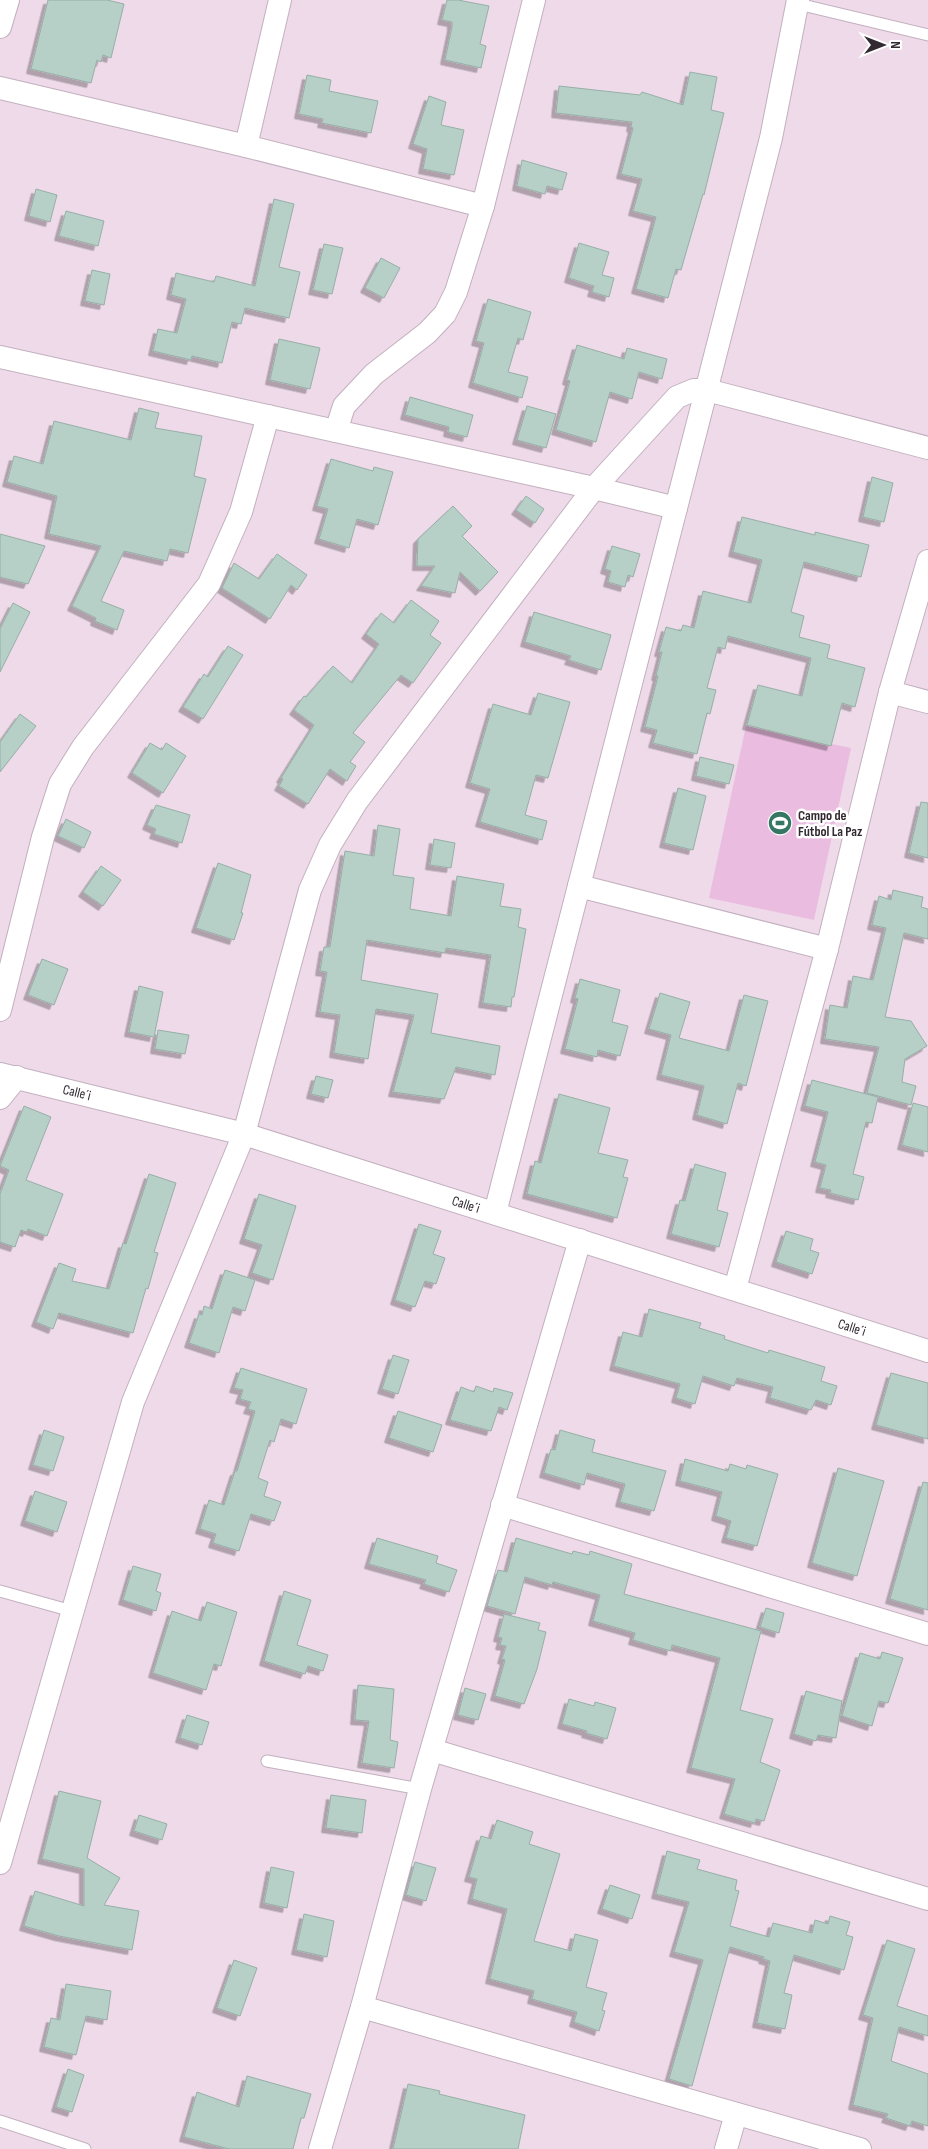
<svg xmlns="http://www.w3.org/2000/svg" width="928" height="2149" viewBox="0 0 928 2149" font-family="'Sofia Sans Condensed',sans-serif">
  <defs>
    <filter id="shadow"><feDropShadow dx="-4.5" dy="4.5" stdDeviation="0" flood-color="#0004"/></filter>
  </defs>
  <rect width="100%" height="100%" fill="#eedae9"/>
  <polygon fill="#eabcdf" points="746,726 851,748 814,920 709,898"/>
  <g fill="#b6cfc7" stroke="#96afa6" filter="url(#shadow)">
    <polygon points="48,0 107,0 124,4 111,58 103,55 101,62 97,60 91,83 31,69"/>
    <polygon points="447,0 458,0 489,6 480,44 486,46 481,68 445,60 452,27 452,22 442,20"/>
    <polygon points="690,72 717,77 711,110 724,113 704,195 703,194 681,270 676,269 668,298 636,289 656,217 633,211 642,179 621,174 633,128 631,127 632,122 556,113 559,86 640,95 642,92 683,105"/>
    <polygon points="307,75 331,80 329,91 378,101 371,133 322,123 323,119 299,114"/>
    <polygon points="429,96 446,102 441,125 464,130 454,175 423,169 427,149 413,144"/>
    <polygon points="522,160 567,173 562,190 547,186 545,194 517,186"/>
    <polygon points="36,189 57,195 50,222 29,216"/>
    <polygon points="274,199 294,204 279,267 300,272 289,318 245,308 241,324 232,322 222,363 192,356 191,360 153,351 158,329 177,333 186,299 171,295 176,273 214,282 216,276 255,286"/>
    <polygon points="66,211 104,221 98,246 59,236"/>
    <polygon points="579,243 609,252 602,275 614,278 609,297 592,292 594,286 569,278"/>
    <polygon points="324,244 343,248 332,294 313,290"/>
    <polygon points="381,258 400,268 384,298 365,288"/>
    <polygon points="92,270 110,274 104,305 85,301"/>
    <polygon points="488,299 531,312 523,340 518,338 508,372 528,377 522,398 473,383 484,343 476,341"/>
    <polygon points="279,339 320,348 310,389 270,380"/>
    <polygon points="577,345 624,359 627,348 667,359 662,379 639,372 632,399 610,392 596,442 556,430 570,381 567,380"/>
    <polygon points="410,397 473,415 467,437 448,432 449,427 405,415"/>
    <polygon points="527,406 556,414 546,448 517,440"/>
    <polygon points="139,408 159,413 155,428 202,436 194,476 206,479 188,553 170,549 167,561 124,551 101,601 124,610 117,630 95,621 96,618 72,606 101,546 49,534 57,496 7,482 14,456 43,464 54,421 131,440"/>
    <polygon points="331,459 373,471 374,467 393,472 378,525 357,519 349,548 319,539 328,509 317,506"/>
    <polygon points="872,477 893,483 884,522 863,517"/>
    <polygon points="526,496 544,509 535,523 516,510"/>
    <polygon points="453,506 472,526 462,536 498,572 480,591 460,572 455,593 421,586 435,566 417,566 418,539"/>
    <polygon points="742,517 815,535 815,532 869,545 861,577 804,562 791,612 804,616 799,637 830,645 827,658 865,668 855,707 842,703 831,746 747,725 758,685 802,696 811,658 728,636 725,649 718,647 707,688 716,690 710,714 707,713 697,754 653,743 657,730 645,727 658,676 656,676 662,652 659,652 666,627 681,631 683,625 694,628 703,591 751,603 762,560 733,552"/>
    <polygon points="0,534 45,546 28,584 0,577"/>
    <polygon points="612,546 640,554 633,577 628,575 625,587 608,582 611,571 605,569"/>
    <polygon points="277,554 307,575 297,590 291,585 270,619 222,588 234,563 259,579"/>
    <polygon points="411,600 439,621 430,635 441,643 413,683 401,675 353,733 365,742 350,762 356,766 347,781 330,769 308,804 279,786 283,779 281,778 314,725 294,710 304,696 306,697 333,666 352,683 379,644 366,634 381,613 394,623"/>
    <polygon points="13,603 30,612 0,672 0,629"/>
    <polygon points="534,612 611,635 601,670 569,660 571,656 525,642"/>
    <polygon points="228,646 243,655 203,719 183,707 204,674 208,677"/>
    <polygon points="538,693 570,702 548,778 536,775 525,815 547,821 542,840 480,822 490,789 470,783 493,704 531,715"/>
    <polygon points="20,714 36,726 0,772 0,742"/>
    <polygon points="150,743 162,750 166,743 186,756 163,793 132,773"/>
    <polygon points="700,757 734,765 729,784 696,776"/>
    <polygon points="678,788 706,796 693,850 664,843"/>
    <polygon points="921,802 928,803 928,858 909,853"/>
    <polygon points="156,805 190,815 182,843 154,834 156,829 147,825"/>
    <polygon points="66,819 91,832 84,848 58,836"/>
    <polygon points="378,825 400,829 393,875 414,878 410,909 451,916 457,876 504,884 500,906 521,909 518,927 526,929 514,997 512,997 511,1007 483,1003 491,955 446,948 445,953 367,940 361,980 438,994 431,1033 500,1046 495,1075 456,1067 444,1099 393,1092 414,1015 376,1009 368,1059 334,1053 340,1015 320,1012 327,972 320,971 324,947 330,947 345,851 374,856"/>
    <polygon points="434,839 455,843 451,868 430,865"/>
    <polygon points="218,863 251,875 241,913 243,913 234,940 196,928"/>
    <polygon points="101,866 121,880 103,906 83,892"/>
    <polygon points="893,890 923,897 921,907 928,909 928,939 904,933 885,1017 911,1021 927,1046 905,1059 902,1082 916,1086 911,1105 867,1093 879,1047 825,1039 830,1005 847,1008 853,976 873,980 886,928 872,925 879,896 891,900"/>
    <polygon points="42,959 68,969 54,1005 28,995"/>
    <polygon points="580,979 620,990 612,1022 628,1026 620,1056 598,1050 597,1057 565,1049 578,999 575,998"/>
    <polygon points="139,986 163,992 154,1037 129,1032"/>
    <polygon points="660,993 690,1002 679,1038 729,1051 744,995 768,1001 746,1086 738,1083 727,1124 697,1115 704,1086 661,1075 671,1035 649,1029"/>
    <polygon points="158,1030 189,1035 185,1054 155,1049"/>
    <polygon points="316,1076 333,1080 328,1098 311,1094"/>
    <polygon points="812,1080 878,1097 872,1123 866,1122 853,1174 864,1177 858,1200 830,1193 831,1190 820,1188 826,1165 815,1162 828,1112 805,1106"/>
    <polygon points="559,1094 610,1108 598,1153 628,1160 623,1177 628,1178 617,1218 527,1194 535,1161 541,1163"/>
    <polygon points="913,1103 928,1107 928,1152 902,1145"/>
    <polygon points="24,1106 51,1117 26,1180 63,1194 47,1236 28,1229 27,1232 21,1230 15,1247 0,1242 0,1194 9,1170 0,1166"/>
    <polygon points="695,1164 726,1173 717,1210 728,1213 719,1247 671,1234 680,1200 685,1201"/>
    <polygon points="149,1174 176,1183 154,1252 158,1253 148,1289 146,1288 133,1333 59,1313 53,1329 36,1322 59,1263 76,1269 72,1281 109,1289 123,1243 126,1244"/>
    <polygon points="259,1194 296,1206 273,1280 252,1273 262,1245 244,1239"/>
    <polygon points="419,1224 441,1231 433,1254 445,1258 436,1284 425,1281 415,1307 395,1300"/>
    <polygon points="786,1231 813,1239 810,1250 819,1253 812,1274 776,1262"/>
    <polygon points="225,1270 255,1280 245,1311 233,1307 219,1353 189,1343 199,1314 202,1315 204,1306 212,1309"/>
    <polygon points="649,1309 701,1323 699,1328 725,1336 724,1339 768,1353 769,1350 825,1367 821,1381 837,1386 831,1405 816,1400 811,1410 770,1398 773,1387 737,1378 734,1386 703,1376 695,1404 676,1398 680,1384 614,1366 623,1332 642,1337"/>
    <polygon points="393,1355 409,1360 398,1394 382,1389"/>
    <polygon points="241,1368 307,1389 296,1424 281,1419 274,1442 270,1440 258,1478 268,1482 264,1496 281,1502 274,1521 251,1514 239,1551 213,1543 216,1534 200,1529 209,1500 224,1505 235,1471 237,1471 255,1411 248,1409 251,1402 240,1399 243,1390 234,1388"/>
    <polygon points="891,1373 928,1383 928,1439 876,1425"/>
    <polygon points="476,1386 493,1392 494,1388 513,1393 507,1410 499,1407 491,1431 450,1420 461,1387 474,1392"/>
    <polygon points="398,1411 442,1425 433,1452 389,1438"/>
    <polygon points="44,1430 64,1437 53,1471 33,1465"/>
    <polygon points="560,1430 595,1440 592,1452 666,1471 654,1511 620,1502 625,1484 587,1473 584,1485 544,1473 551,1449 555,1450"/>
    <polygon points="685,1459 728,1471 730,1464 746,1469 747,1465 778,1474 757,1546 726,1538 731,1521 716,1516 722,1492 680,1481"/>
    <polygon points="838,1468 884,1481 857,1576 812,1563"/>
    <polygon points="923,1482 928,1483 928,1610 890,1599"/>
    <polygon points="35,1491 67,1502 57,1532 25,1521"/>
    <polygon points="377,1538 438,1556 436,1563 457,1570 449,1592 424,1584 426,1580 369,1564"/>
    <polygon points="516,1538 572,1554 573,1551 589,1555 590,1551 632,1564 624,1594 761,1631 740,1710 773,1719 760,1762 780,1770 764,1821 756,1819 755,1823 724,1814 735,1779 691,1768 720,1658 672,1645 671,1651 633,1640 635,1633 593,1621 600,1595 553,1582 552,1585 525,1577 515,1614 487,1606 498,1570 507,1572"/>
    <polygon points="133,1566 161,1574 156,1591 161,1593 156,1611 123,1600"/>
    <polygon points="284,1591 311,1600 297,1645 328,1655 323,1671 308,1666 305,1674 264,1661"/>
    <polygon points="207,1602 237,1612 221,1666 214,1664 206,1690 153,1673 172,1611 201,1621"/>
    <polygon points="766,1608 784,1613 779,1633 760,1627"/>
    <polygon points="504,1614 540,1623 538,1630 546,1632 537,1669 524,1704 495,1696 505,1660 502,1659 506,1646 500,1645 502,1638 498,1637"/>
    <polygon points="882,1652 903,1658 888,1703 879,1701 872,1726 842,1716 860,1653 880,1659"/>
    <polygon points="358,1685 394,1689 390,1740 398,1742 394,1768 362,1763 369,1721 355,1720"/>
    <polygon points="465,1688 486,1694 478,1720 458,1715"/>
    <polygon points="806,1691 842,1701 836,1738 818,1735 816,1741 794,1734"/>
    <polygon points="569,1699 594,1706 595,1702 616,1708 607,1739 586,1733 587,1731 562,1724"/>
    <polygon points="187,1715 209,1722 202,1745 180,1738"/>
    <polygon points="59,1791 101,1801 87,1858 120,1878 104,1905 139,1911 132,1950 59,1936 24,1926 35,1891 84,1906 84,1869 42,1859"/>
    <polygon points="331,1795 366,1800 362,1833 326,1828"/>
    <polygon points="139,1815 167,1824 162,1840 134,1831"/>
    <polygon points="497,1820 533,1832 529,1844 560,1854 534,1941 571,1951 575,1934 598,1940 586,1987 607,1993 602,2010 605,2011 599,2031 574,2022 577,2012 532,1999 534,1991 490,1979 507,1909 472,1899 477,1879 469,1877 481,1836 491,1839"/>
    <polygon points="667,1851 700,1860 697,1869 737,1880 735,1890 739,1891 730,1926 769,1937 773,1923 812,1933 815,1920 828,1924 830,1916 850,1922 846,1935 853,1937 844,1970 794,1955 784,1993 792,1995 785,2029 757,2023 770,1961 763,1959 764,1957 730,1947 692,2086 669,2079 703,1960 674,1952 689,1902 656,1894"/>
    <polygon points="415,1862 436,1868 426,1901 406,1895"/>
    <polygon points="271,1867 294,1872 287,1908 264,1903"/>
    <polygon points="610,1885 640,1895 632,1919 602,1909"/>
    <polygon points="304,1914 334,1921 327,1957 296,1950"/>
    <polygon points="887,1940 915,1949 897,2006 928,2016 928,2036 899,2027 891,2061 928,2074 928,2126 912,2121 910,2126 886,2118 888,2114 853,2105 873,2018 863,2015"/>
    <polygon points="234,1960 257,1968 240,2016 217,2008"/>
    <polygon points="66,1984 111,1991 107,2020 86,2016 76,2055 44,2047 51,2018 60,2020"/>
    <polygon points="68,2069 84,2075 72,2112 56,2107"/>
    <polygon points="247,2076 311,2094 304,2118 301,2118 293,2149 229,2149 184,2137 197,2092 239,2107"/>
    <polygon points="408,2084 440,2091 439,2094 525,2115 518,2149 393,2149"/>
  </g>
  <g fill="none" stroke-linecap="round" stroke-linejoin="round">
    <g stroke="#c3b0be" stroke-width="13">
      <g id="lane">
        <polyline points="798,4 928,35"/>
        <polyline points="0,1591 72,1611"/>
        <polyline points="267,1761 420,1789"/>
        <polyline points="0,2121 85,2149"/>
      </g>
    </g>
    <g stroke="#c3b0be" stroke-width="24">
      <g id="street">
        <polyline points="0,27 8,0"/>
        <polyline points="0,88 246,146 483,206"/>
        <polyline points="246,146 280,0"/>
        <polyline points="0,357 594,488 676,508"/>
        <polyline points="336,431 344,406 374,374 427,333 445,314 456,292 483,206 534,0"/>
        <polyline points="928,561 890,692 928,702"/>
        <polyline points="579,886 827,949"/>
        <polyline points="0,1010 43,837 60,784 83,747 209,584 241,512 268,416"/>
        <polyline points="0,1074 244,1134 928,1351"/>
        <polyline points="0,1098 17,1077"/>
        <polyline points="495,1213 771,138 798,0"/>
        <polyline points="735,1289 827,949 890,692"/>
        <polyline points="502,1505 928,1634"/>
        <polyline points="432,1750 928,1899"/>
        <polyline points="0,1863 133,1402 244,1134 310,890 330,845 357,801 594,488 677,397 694,390 707,390 928,448"/>
        <polyline points="362,2007 860,2149"/>
        <polyline points="320,2149 362,2007 420,1789 580,1240"/>
        <polyline points="726,2149 736,2114"/>
      </g>
    </g>
    <use href="#lane" stroke="#fff" stroke-width="11"/>
    <use href="#street" stroke="#fff" stroke-width="22"/>
  </g>
  <defs>
    <g id="stadium-disc" transform="scale(1.25)"><circle r="9.5" fill="#367665" stroke="#fff"/><path d="M0-5a6.5 5 0 1 0 0 10a6.5 5 0 1 0 0-10ZM-3.5-1.8h7v3.6h-7Z" fill="#fff"/></g>
  </defs>
  <g fill-rule="evenodd">
    <use href="#stadium-disc" x="780" y="823"/>
  </g>
  <g text-anchor="middle" stroke-width="5" stroke-linejoin="round" paint-order="stroke">
    <g font-size="14" font-weight="bold" fill="#322a30" stroke="#fff" text-anchor="start">
      <text x="798" y="820">Campo de<tspan x="798" dy="16">Fútbol La Paz</tspan></text>
    </g>
    <g font-size="14" fill="#322a30" stroke="#fff">
      <text transform="translate(77 1092) rotate(14)" y="5">Calle´i</text>
      <text transform="translate(466 1204) rotate(18)" y="5">Calle´i</text>
      <text transform="translate(852 1327) rotate(18)" y="5">Calle´i</text>
    </g>
  </g>
  <g transform="translate(883 45) rotate(90)" stroke="#ffffff" stroke-width="4" paint-order="stroke">
  <path d="M0-4L9 19L0 12L-9 19Z" fill="#322a30"/>
  <text y="-8" font-size="14" font-weight="bold" text-anchor="middle" fill="#322a30">N</text>
  </g>
</svg>
